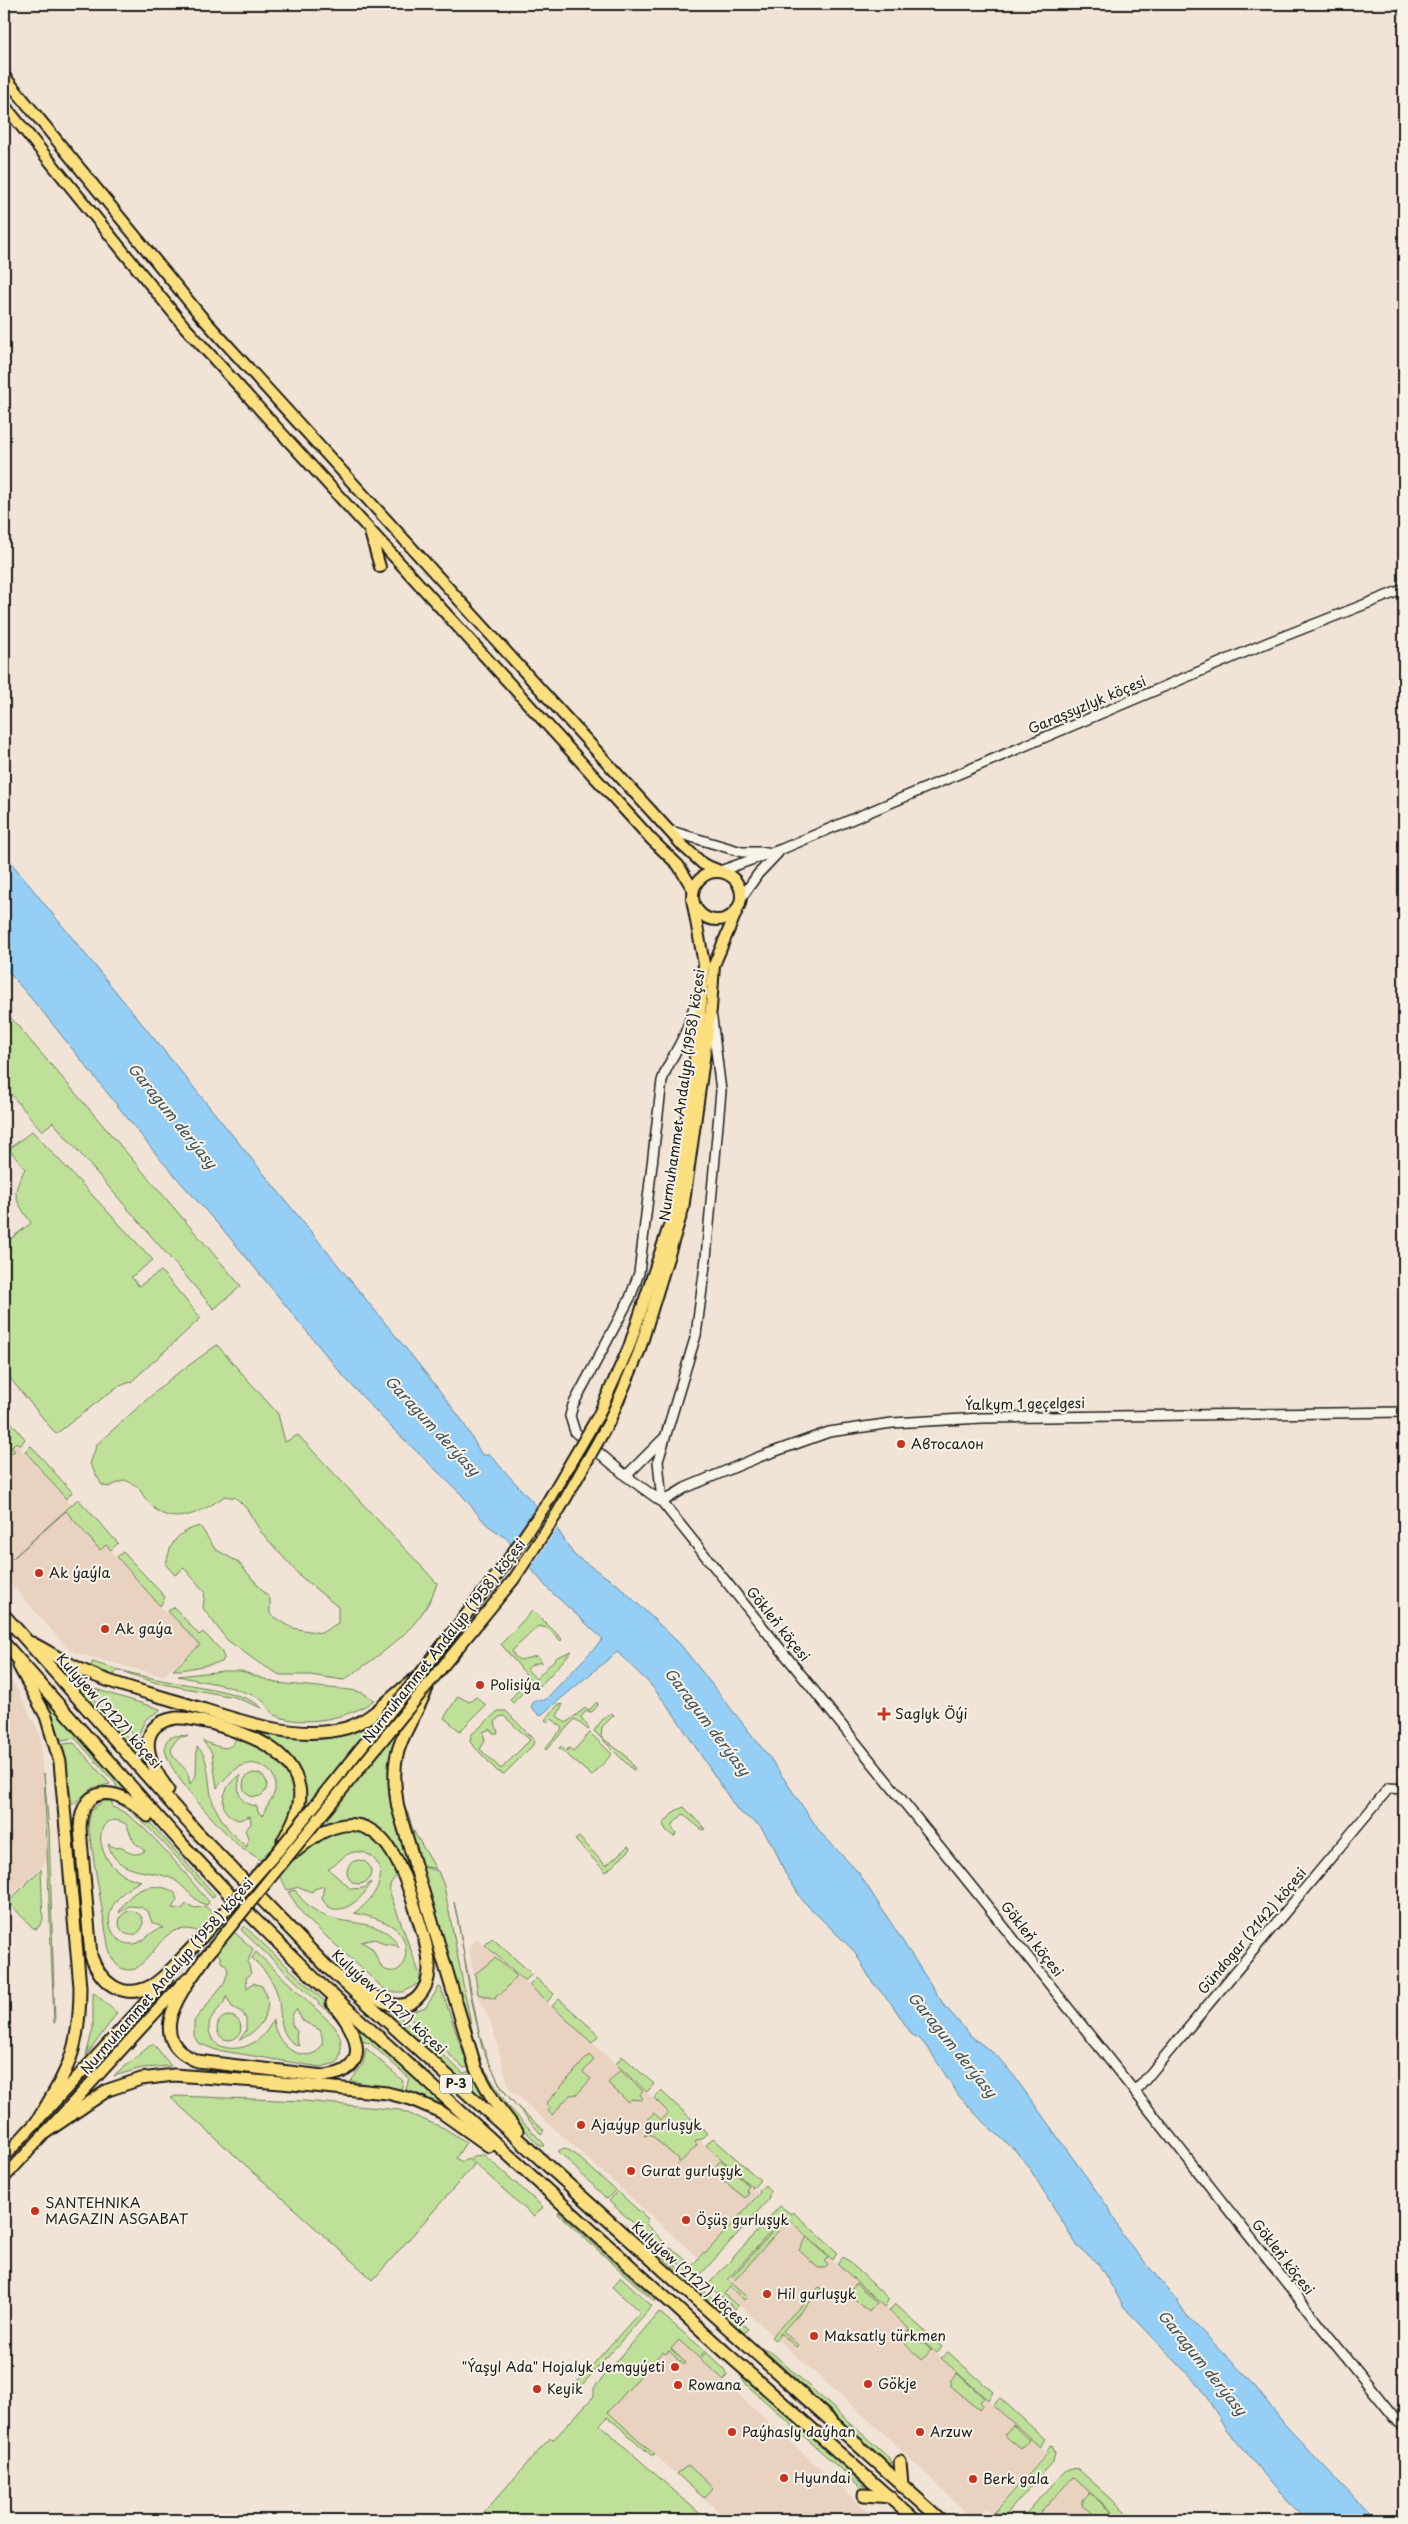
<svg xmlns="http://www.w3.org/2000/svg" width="1408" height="2524" viewBox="0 0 1408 2524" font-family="'Playpen Sans',sans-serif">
  <rect width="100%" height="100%" fill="#f1e4d6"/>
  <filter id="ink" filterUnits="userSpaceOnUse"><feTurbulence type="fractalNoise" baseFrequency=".02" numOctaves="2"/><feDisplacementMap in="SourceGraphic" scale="10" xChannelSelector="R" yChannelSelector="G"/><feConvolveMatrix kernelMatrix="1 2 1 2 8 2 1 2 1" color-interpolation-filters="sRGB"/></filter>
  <g filter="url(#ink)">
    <g fill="#ead2c1">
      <polygon points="4,1429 165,1613 168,1611 199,1645 163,1676 75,1653 68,1649 4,1576"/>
      <polygon points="4,1671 17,1689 40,1734 48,1861 4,1903"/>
      <polygon points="477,1939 759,2194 705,2254 703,2253 698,2258 509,2088 490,2020 477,1995 469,1948"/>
      <polygon points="785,2217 1046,2453 992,2513 986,2508 974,2520 882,2432 725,2293 733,2285 728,2280"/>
      <polygon points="679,2340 775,2428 878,2520 728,2520 655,2455 608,2412 662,2352 666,2355"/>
      <polygon points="1073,2477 1121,2520 1035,2520"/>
    </g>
    <g fill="#bfe099" stroke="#6e7e5a" fill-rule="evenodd">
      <polygon points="4,1010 241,1286 214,1309 53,1122 42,1131 4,1086"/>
      <path d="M32 1131 153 1260 131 1277 139 1286 161 1271 201 1318 131 1382 117 1387 56 1434 4 1371V1244L31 1223C15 1198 10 1197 25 1169L9 1149Z"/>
      <path d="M217 1345 278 1414 285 1442 298 1435 437 1583C424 1628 380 1654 344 1680L310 1675H280L259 1663 227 1640 203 1608 205 1592 184 1568 175 1575 166 1565C170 1542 177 1532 200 1526L215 1549 238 1562 270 1599V1614L292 1628 321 1633 338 1623V1607L300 1576 261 1532 247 1509 236 1498 225 1496C202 1512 171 1530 149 1503 138 1490 143 1488 125 1480L108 1487 102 1485 90 1464 97 1444 170 1379Z"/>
      <polygon points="4,1414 25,1439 20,1446 16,1442 11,1447 15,1451 10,1454 4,1450 4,1444 9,1439 4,1433"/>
      <polygon points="31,1446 72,1492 66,1499 25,1451"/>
      <polygon points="78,1499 118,1543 111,1550 106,1545 100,1550 66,1511 12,1559"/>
      <polygon points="123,1552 165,1597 160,1606 117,1557"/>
      <polygon points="174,1607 199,1635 203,1632 221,1650 224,1658 222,1662 181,1670 173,1670 200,1645 168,1611"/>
      <polygon points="533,1610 562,1639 561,1641 547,1628 538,1626 512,1651 515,1657 520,1660 537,1656 542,1662 533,1664 527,1669 536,1679 557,1657 572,1651 541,1685 525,1690 513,1703 510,1700 529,1678 501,1644"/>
      <polygon points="52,1660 85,1677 83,1687 131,1741 142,1749 144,1763"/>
      <path d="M92 1662C112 1668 132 1674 152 1678 180 1685 242 1689 262 1708L234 1697 157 1683 118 1670 111 1678 91 1671Z"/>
      <path d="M223 1671H241L276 1683 351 1690 363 1693 374 1700C352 1718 301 1728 275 1715 270 1712 268 1707 265 1703 259 1696 246 1693 238 1690 220 1683 198 1681 178 1676Z"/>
      <polygon points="88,1687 160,1709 160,1710 145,1720 137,1738 139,1742"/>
      <polygon points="45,1696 129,1791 116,1789 116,1784 75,1738 61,1740 43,1697"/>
      <polygon points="458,1696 469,1702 476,1697 486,1705 460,1731 444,1718"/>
      <polygon points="597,1702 598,1705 592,1712 586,1711 581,1717 589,1728 588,1730 575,1719 546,1750 545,1748 563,1728 552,1719 548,1722 545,1720 558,1705 563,1704 557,1716 566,1723 585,1708 589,1710"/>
      <path d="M498 1711H506L534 1740 533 1745 504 1774 497 1771 470 1742 471 1735ZM504 1716 530 1740 501 1769 480 1749 485 1741 483 1732 490 1729 493 1733H498L495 1722 499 1717Z"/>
      <polygon points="612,1713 614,1715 602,1727 601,1737 625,1755 635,1769 633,1770 594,1731 602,1720"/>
      <path d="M374 1722 395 1738 388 1766 389 1797 408 1813 413 1830 436 1869C421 1862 385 1873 390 1893L420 1975 419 1983 404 1992H391L383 1988 305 1917 288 1892 295 1890C302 1902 317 1914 331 1918 353 1925 389 1921 399 1948L394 1944H384L375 1939 361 1942 372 1948 382 1968C405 1982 412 1948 400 1933 390 1921 369 1916 354 1913 371 1903 392 1875 373 1858 368 1853 361 1851 354 1852 342 1854 338 1865 328 1869L351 1889 364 1888 371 1882C365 1899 333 1924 322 1898L324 1886 314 1889 312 1892 299 1887 287 1890C280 1871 258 1857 241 1848 229 1836 118 1728 188 1736 182 1736 177 1738 174 1743 165 1756 182 1763 187 1772 189 1776 189 1780 190 1784L196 1776 197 1747C211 1756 207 1789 214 1805 221 1821 233 1837 247 1847L248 1837 245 1830 251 1824 250 1816 239 1820C214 1814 222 1784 241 1775 235 1790 239 1805 257 1806L258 1812 263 1816C265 1804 277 1797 275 1784 275 1777 271 1771 265 1768 246 1755 228 1774 217 1788L212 1753 203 1741C226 1750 233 1754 240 1726 289 1737 327 1746 374 1722Z"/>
      <polygon points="590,1733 612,1754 592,1776 559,1748 561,1746 566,1751 569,1748 573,1751"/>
      <polygon points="74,1743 110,1784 92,1788 72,1805 63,1744"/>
      <polygon points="44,1773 49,1830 55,2023 54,2023"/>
      <circle cx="255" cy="1785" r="12"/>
      <path d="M117 1798 144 1816 215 1895 212 1898C194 1878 139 1810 116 1803Z"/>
      <path d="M103 1801H112V1807C139 1813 189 1879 209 1902L207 1905C195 1903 184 1885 173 1879 149 1868 117 1877 108 1844L116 1848 123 1847C129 1855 137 1856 145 1851L134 1842 126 1824C91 1804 89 1871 141 1881 123 1889 100 1911 113 1933 117 1939 121 1943 129 1944 144 1946 150 1929 163 1928L152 1922 148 1912 141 1907 129 1906 119 1913C127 1891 154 1878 175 1893L177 1900 172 1908 182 1909 186 1904 195 1908 205 1906 253 1949 248 1962 251 1974 246 1978 247 1988 253 1983 262 1986C277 2007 260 2032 239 2040L246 2031V2019L242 2012 232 2007 226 1996C225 2008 207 2014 209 2029 211 2051 238 2052 253 2043 263 2038 268 2029 273 2020 280 2066 334 2063 320 2030L303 2021 296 2009C290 2016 290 2025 297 2031L296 2038 299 2046C276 2037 283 2012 277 1993 273 1979 262 1968 252 1958L256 1952 334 2026C343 2038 343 2050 337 2063L321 2067 216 2050 198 2043 194 2036V2021L224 1983 228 1972 226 1965 221 1962V1958L200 1932C162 1919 160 1953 135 1969 118 1974 111 1959 108 1945L88 1825 91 1811Z"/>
      <polygon points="684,1807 705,1829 702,1830 683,1814 671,1826 676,1833 674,1837 666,1830 663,1824 675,1811"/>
      <polygon points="579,1837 606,1866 628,1846 631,1849 606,1872 575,1840"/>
      <circle cx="359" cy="1872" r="12"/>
      <polygon points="423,1867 438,1871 444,1886 474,2040 482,2064 479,2064 427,1887"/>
      <polygon points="41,1869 43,1920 37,1929 33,1928 8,1902"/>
      <path d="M454 1902C469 1964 470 2053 513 2102 522 2112 534 2121 544 2130L541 2134 502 2089 482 2048Z"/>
      <circle cx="131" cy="1923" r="12"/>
      <polygon points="244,1926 337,2013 351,2039 347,2038 343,2027 333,2016 241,1930"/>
      <polygon points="492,1938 532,1974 525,1981 485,1945"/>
      <polygon points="495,1958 517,1976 501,1994 497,1994 495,1999 478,1994 475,1974"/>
      <polygon points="536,1978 554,1994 547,2002 529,1985"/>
      <polygon points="439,1987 441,1988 468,2067 464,2068 405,2014 426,2007"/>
      <polygon points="93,1992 117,2013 86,2056 93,2028"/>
      <polygon points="559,1999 599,2035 592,2043 552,2006"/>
      <polygon points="391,2012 398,2012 401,2018 463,2073 472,2071 486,2098 484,2100 389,2014"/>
      <circle cx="229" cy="2028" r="12"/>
      <polygon points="355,2024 454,2112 453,2114 426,2097 406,2090 409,2078 370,2043 362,2041"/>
      <polygon points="153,2043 171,2066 142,2068 114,2076"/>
      <polygon points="366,2048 403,2081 401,2090 351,2081 363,2064"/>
      <polygon points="589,2055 594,2060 583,2072 591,2079 577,2094 570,2095 552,2115 548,2111 551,2108 546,2104"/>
      <polygon points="622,2056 654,2084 647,2092 616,2064"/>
      <polygon points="484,2068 507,2105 545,2145 544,2146 540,2146 505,2110 480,2069"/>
      <polygon points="620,2070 643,2091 640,2095 643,2098 641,2100 631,2099 628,2102 608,2083"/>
      <polygon points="661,2091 707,2133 700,2140 698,2139 695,2142 697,2145 678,2165 679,2160 650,2134 644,2136 650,2129 644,2124 654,2113 661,2120 668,2112 654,2098"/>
      <polygon points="176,2096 304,2101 400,2110 444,2128 466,2142 456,2158 462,2162 468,2159 474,2165 373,2280 171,2098"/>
      <polygon points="713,2138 760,2180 753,2188 706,2145"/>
      <polygon points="565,2148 575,2154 615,2190 607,2199 558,2151"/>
      <polygon points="484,2155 543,2207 534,2217 470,2159 474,2156"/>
      <polygon points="721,2160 749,2186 746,2190 749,2193 745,2198 713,2172 713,2169"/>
      <polygon points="765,2185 770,2191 768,2200 701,2274 691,2274 666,2252 671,2247 692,2266 703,2253 705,2254 760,2193 759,2191"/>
      <polygon points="617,2191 648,2219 645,2223 663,2241 659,2247 609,2201"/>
      <polygon points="780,2206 791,2214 793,2212 837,2252 833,2260 785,2216 727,2280 747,2297 744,2300 730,2287 724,2294 738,2306 735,2309 708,2285"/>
      <polygon points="559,2212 656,2300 655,2302 558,2214"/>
      <polygon points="785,2218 788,2220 735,2280 732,2277"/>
      <polygon points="807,2237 828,2257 824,2261 828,2265 825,2268 818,2268 799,2250"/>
      <polygon points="663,2255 748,2329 744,2333 662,2257"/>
      <polygon points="844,2257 889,2299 884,2307 837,2263"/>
      <polygon points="621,2277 652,2306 574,2394 570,2390 640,2312 612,2287"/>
      <polygon points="856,2283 877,2303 869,2312 848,2293"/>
      <polygon points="819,2287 821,2289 783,2331 798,2345 796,2347 781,2333 775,2340 771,2337"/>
      <polygon points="895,2304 942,2347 936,2353 889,2311"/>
      <polygon points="659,2312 705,2351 699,2358 679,2340 671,2349 686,2363 684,2365 669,2351 666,2354 662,2352 608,2412 655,2455 652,2456 608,2417 600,2425 707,2520 477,2520 550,2438 554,2439 594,2396 594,2388"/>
      <polygon points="908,2330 931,2350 922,2360 900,2339"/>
      <polygon points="761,2347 771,2352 889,2458 892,2467"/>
      <polygon points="706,2352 724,2369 727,2375 724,2380 700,2359"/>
      <polygon points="948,2352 993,2392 988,2400 941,2358"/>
      <polygon points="957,2373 984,2398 980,2402 983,2405 979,2410 950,2386 950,2381"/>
      <polygon points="740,2375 746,2378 871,2492 866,2492 747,2385"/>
      <polygon points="1000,2398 1045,2439 1040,2447 993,2405"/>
      <polygon points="1013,2425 1029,2440 1021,2449 1004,2435"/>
      <polygon points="1052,2445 1055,2453 1053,2462 1001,2520 984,2520 990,2513 992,2515 1048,2453 1046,2452"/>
      <polygon points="688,2465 713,2488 704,2498 677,2474"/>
      <polygon points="1072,2468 1078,2469 1126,2512 1120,2519 1073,2477 1034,2520 1020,2520 1066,2470"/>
      <polygon points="1089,2492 1116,2517 1113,2520 1099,2520 1082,2505 1082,2500"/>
    </g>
    <polygon fill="#95cff5" stroke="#65879e" points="4,854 433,1382 461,1419 482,1455 490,1455 558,1530 574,1555 618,1585 680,1644 770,1758 820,1832 858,1872 944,2005 971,2036 997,2056 1014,2076 1110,2210 1122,2235 1176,2299 1187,2316 1249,2379 1287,2427 1375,2520 1308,2520 1279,2492 1226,2429 1201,2388 1124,2307 1098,2263 1078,2247 1030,2169 1015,2150 984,2123 959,2096 932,2054 921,2040 912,2035 891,2003 872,1982 855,1952 803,1901 785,1873 774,1847 760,1826 738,1811 671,1710 650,1684 617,1652 540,1716 531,1707 534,1701 545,1700 603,1639 547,1588 507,1539 486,1524 462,1495 390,1426 344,1377 237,1246 160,1159 42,1011 4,967"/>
    <polygon fill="#f1e4d6" points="537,1505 558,1527 529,1570 510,1547"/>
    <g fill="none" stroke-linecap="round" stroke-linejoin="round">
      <g stroke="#1c1c1c" stroke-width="12">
        <g id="tertiary">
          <polyline points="671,831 742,852 767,852"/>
          <polyline points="720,871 782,849 1269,642 1404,589"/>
          <polyline points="742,897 758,874 778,853"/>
          <polyline points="712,1018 721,1091 706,1258 696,1335 658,1461 662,1502 977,1893 1323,2329 1404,2429"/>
          <polyline points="626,1476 663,1439"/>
          <polyline points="662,1502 685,1488 759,1457 829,1432 892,1423 982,1418 1404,1412"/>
          <path d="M662 1502 626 1476 575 1432 570 1416 573 1405 630 1298 639 1273 662 1081C667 1063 679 1049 686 1031 692 1016 691 1008 702 995"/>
          <polyline points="1135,2092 1389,1788 1404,1789"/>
        </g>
      </g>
      <g stroke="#1c1c1c" stroke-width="14">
        <g id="primary">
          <polyline points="4,76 200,315 682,845 703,864 720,871"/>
          <polyline points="4,105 184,326 652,840 678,865 693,889"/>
          <polyline points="370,532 380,567"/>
          <circle cx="717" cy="896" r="24"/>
          <polyline points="598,1416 629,1347 674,1211 699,1029 704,964 692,899"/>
          <polyline points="609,1422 639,1352 683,1209 711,1009 714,965 740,903"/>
          <polyline points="4,2157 168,1978"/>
          <polyline points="4,2178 187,1978"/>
        </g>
      </g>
      <g stroke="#1c1c1c" stroke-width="15">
        <g id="trunk">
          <polyline points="4,1615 195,1830 328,1968 941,2520"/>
          <polyline points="4,1643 183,1845 230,1895 317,1981 724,2351 915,2520"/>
          <path d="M32 1643C51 1653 69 1665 89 1673 118 1686 149 1693 179 1702 231 1717 292 1743 346 1728 375 1719 390 1696 414 1680"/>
          <path d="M19 1666 46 1716 60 1762 80 1987C80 2051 68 2070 36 2123"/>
          <path d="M427 1688C405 1740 387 1746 398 1808L476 2069 495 2103 517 2131"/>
          <path d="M168 1789C149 1766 132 1724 176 1718 189 1717 202 1721 214 1724 247 1734 291 1748 299 1787 303 1805 292 1825 283 1841"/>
          <path d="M148 1816C124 1790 82 1778 80 1828L91 1956C100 1982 122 2001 151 1986 167 1977 180 1959 194 1946"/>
          <path d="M293 1853C304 1845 314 1835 327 1830 383 1805 404 1872 416 1911 423 1935 438 1970 422 1992 404 2019 376 1999 357 1985"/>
          <path d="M205 1958C184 1989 141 2038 197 2061L323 2076C376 2072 356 2028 332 2003"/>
          <polyline points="46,2132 108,2090 141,2079 174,2075 281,2083 387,2093 411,2099 441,2112 489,2146"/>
          <polyline points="900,2462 902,2485"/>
          <polyline points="864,2495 891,2497"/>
        </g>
      </g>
      <use href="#tertiary" stroke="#f7f3e8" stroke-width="9"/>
      <use href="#primary" stroke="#fce080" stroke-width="10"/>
      <use href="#trunk" stroke="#fce080" stroke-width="11"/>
      <g stroke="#1c1c1c" stroke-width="14" stroke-linecap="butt">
        <g id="primary-bridge">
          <polyline points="194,1946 278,1851 417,1678 503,1567 545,1506 598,1416"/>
          <polyline points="205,1958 514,1579 558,1512 609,1422"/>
        </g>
      </g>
      <use href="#primary-bridge" stroke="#fce080" stroke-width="10"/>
    </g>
  </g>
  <g fill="#c8321e" stroke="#f7f3e8" stroke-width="2">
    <circle cx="901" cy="1444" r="5"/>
    <circle cx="39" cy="1573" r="5"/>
    <circle cx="105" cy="1629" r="5"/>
    <circle cx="480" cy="1685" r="5"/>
    <path d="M881.5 1706.5h5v5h5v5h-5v5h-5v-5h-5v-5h5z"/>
    <circle cx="581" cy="2125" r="5"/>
    <circle cx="631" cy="2171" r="5"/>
    <circle cx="35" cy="2211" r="5"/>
    <circle cx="686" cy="2220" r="5"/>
    <circle cx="767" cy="2294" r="5"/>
    <circle cx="814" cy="2336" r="5"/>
    <circle cx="675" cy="2367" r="5"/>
    <circle cx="868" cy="2384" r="5"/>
    <circle cx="678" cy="2385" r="5"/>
    <circle cx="537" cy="2389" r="5"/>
    <circle cx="732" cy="2432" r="5"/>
    <circle cx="920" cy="2432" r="5"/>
    <circle cx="784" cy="2478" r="5"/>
    <circle cx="973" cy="2479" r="5"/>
  </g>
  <g text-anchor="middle" stroke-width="4" stroke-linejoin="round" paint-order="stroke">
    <rect fill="#f7f3e8" stroke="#5e5c59" stroke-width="1" x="440" y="2074.5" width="32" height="19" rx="4"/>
    <g font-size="12" font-weight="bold" fill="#1c1c1c">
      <text x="456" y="2088">P-3</text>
    </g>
    <g font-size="14" fill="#1c1c1c" stroke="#f7f3e8">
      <text transform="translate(1087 705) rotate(-23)" y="5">Garaşsyzlyk köçesi</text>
      <text transform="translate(682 1095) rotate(-82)" y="5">Nurmuhammet Andalyp (1958) köçesi</text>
      <text transform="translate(1025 1404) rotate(-1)" y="5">Ýalkym 1 geçelgesi</text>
      <text transform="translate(778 1624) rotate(51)" y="5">Gökleň köçesi</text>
      <text transform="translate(444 1641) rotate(-52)" y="5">Nurmuhammet Andalyp (1958) köçesi</text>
      <text transform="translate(109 1711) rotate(48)" y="5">Kulyýew (2127) köçesi</text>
      <text transform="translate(1252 1931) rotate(-50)" y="5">Gündogar (2142) köçesi</text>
      <text transform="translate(1032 1939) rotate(52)" y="5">Gökleň köçesi</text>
      <text transform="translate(167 1976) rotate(-49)" y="5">Nurmuhammet Andalyp (1958) köçesi</text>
      <text transform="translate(389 2002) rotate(42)" y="5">Kulyýew (2127) köçesi</text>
      <text transform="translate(1283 2257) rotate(52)" y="5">Gökleň köçesi</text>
      <text transform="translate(689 2274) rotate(42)" y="5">Kulyýew (2127) köçesi</text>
    </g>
    <g font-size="14" fill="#1c1c1c" stroke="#f7f3e8" text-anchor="start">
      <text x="911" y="1449">Автосалон</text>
      <text x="49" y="1578">Ak ýaýla</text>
      <text x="115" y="1634">Ak gaýa</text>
      <text x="490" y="1690">Polisiýa</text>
      <text x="895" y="1719">Saglyk Öýi</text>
      <text x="591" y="2130">Ajaýyp gurluşyk</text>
      <text x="641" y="2176">Gurat gurluşyk</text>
      <text x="45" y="2208">SANTEHNIKA<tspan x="45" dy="16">MAGAZIN ASGABAT</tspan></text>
      <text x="696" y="2225">Öşüş gurluşyk</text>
      <text x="777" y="2299">Hil gurluşyk</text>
      <text x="824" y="2341">Maksatly türkmen</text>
      <text x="665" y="2372" text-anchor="end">"Ýaşyl Ada" Hojalyk Jemgyýeti</text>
      <text x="878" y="2389">Gökje</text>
      <text x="688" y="2390">Rowana</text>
      <text x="547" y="2394">Keyik</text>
      <text x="742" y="2437">Paýhasly daýhan</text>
      <text x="930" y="2437">Arzuw</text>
      <text x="794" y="2483">Hyundai</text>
      <text x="983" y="2484">Berk gala</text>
    </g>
    <g font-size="15" font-style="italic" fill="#40525d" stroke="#f7f3e8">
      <text transform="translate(172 1116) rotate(51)" y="5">Garagum derýasy</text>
      <text transform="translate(432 1426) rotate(47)" y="5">Garagum derýasy</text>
      <text transform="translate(707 1722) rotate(53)" y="5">Garagum derýasy</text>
      <text transform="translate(952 2045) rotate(51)" y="5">Garagum derýasy</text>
      <text transform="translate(1202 2363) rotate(51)" y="5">Garagum derýasy</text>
    </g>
  </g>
  <rect width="1408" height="2524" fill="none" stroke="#f7f3e8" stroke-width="20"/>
  <rect x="10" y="10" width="1388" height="2504" fill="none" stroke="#1c1c1c" stroke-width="2" filter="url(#ink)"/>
</svg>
